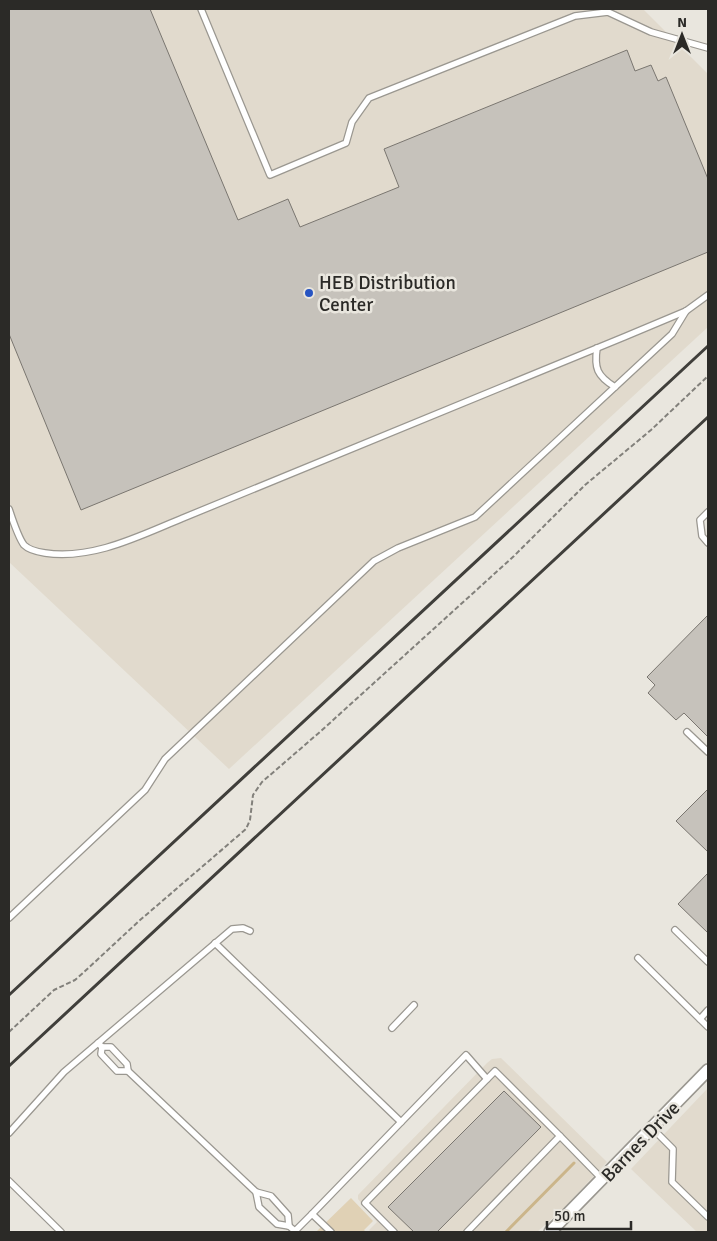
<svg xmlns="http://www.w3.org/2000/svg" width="717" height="1241" viewBox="0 0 717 1241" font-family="Signika,sans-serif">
  <rect width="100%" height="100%" fill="#e9e6de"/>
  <g fill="#e1dacd">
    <polygon points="9,9 643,9 708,74 708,327 229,769 9,562"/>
    <polygon points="501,1058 607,1162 562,1210 537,1232 371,1232 369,1230 377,1222 358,1199 358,1195 487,1063 492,1059"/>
    <polygon points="708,1088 708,1232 697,1232 631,1169"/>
  </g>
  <polygon fill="#e0d1b5" points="351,1198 373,1221 364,1230 366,1232 316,1232"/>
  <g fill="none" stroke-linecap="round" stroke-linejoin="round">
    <polyline stroke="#cbb58a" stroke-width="3" points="506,1232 574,1163"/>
  </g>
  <g fill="#c6c2bb" stroke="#7a7670">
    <polygon points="9,9 150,9 238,220 288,199 300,227 399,187 384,149 627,50 635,71 651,65 658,81 666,77 708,179 708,252 81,510 9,334"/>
    <polygon points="708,615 708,737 684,713 676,720 648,693 655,685 647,677"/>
    <polygon points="708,789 708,852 676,821"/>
    <polygon points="708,873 708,933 678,904"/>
    <polygon points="504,1091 541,1127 437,1232 414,1232 388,1207"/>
  </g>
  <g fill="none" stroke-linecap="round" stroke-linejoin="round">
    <g stroke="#9a9790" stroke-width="8">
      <g id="service">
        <polyline points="201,9 270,175 346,143 352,122 369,98 575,16 608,12 651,32 708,48"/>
        <path d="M597 348C594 368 597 376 615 387"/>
        <path d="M9 509C12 518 18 537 24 545 29 550 38 552 45 553 93 560 139 536 183 518L624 337 686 311 708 295"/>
        <polyline points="708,512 700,520 702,536 708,543"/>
        <polyline points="687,732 708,752"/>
        <polyline points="9,918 145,790 165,759 374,561 398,548 475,517 672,334 686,311"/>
        <polyline points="675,930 708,962"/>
        <polyline points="215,943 401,1122"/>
        <polyline points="638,958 708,1027"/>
        <polyline points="700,1019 708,1010"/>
        <polyline points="392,1028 414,1005"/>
        <polyline points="98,1043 102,1047 111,1047 127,1064 128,1071 256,1192 271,1196 288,1215 289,1226"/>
        <polyline points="102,1047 101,1054 117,1071 128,1071"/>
        <polyline points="652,1128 673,1149 672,1182 708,1217"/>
        <polyline points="9,1133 64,1072 232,929 243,928 250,931"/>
        <polyline points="560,1136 602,1179"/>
        <polyline points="9,1181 61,1232"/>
        <polyline points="256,1192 259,1207 277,1224 289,1226 295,1231"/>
        <polyline points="294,1232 312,1214"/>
        <polyline points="331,1232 312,1214 466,1055 487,1079"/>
        <polyline points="394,1232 365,1203 495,1071 560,1136 467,1232"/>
      </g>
    </g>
    <g stroke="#9a9790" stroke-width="14">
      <polyline id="minor" points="550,1232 708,1070"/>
    </g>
    <polyline stroke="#82807b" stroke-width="2" stroke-dasharray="5 2.5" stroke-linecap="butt" points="9,1032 54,990 75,980 83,973 139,921 246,829 250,820 253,795 262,782 321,731 514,556 585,485 651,430 708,376"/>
    <use href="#service" stroke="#fff" stroke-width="5.5"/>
    <use href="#minor" stroke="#fff" stroke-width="11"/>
    <g stroke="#403f3b" stroke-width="3">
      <polyline points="9,995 708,346"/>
      <polyline points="9,1066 708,417"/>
    </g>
  </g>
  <circle fill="#2754c2" stroke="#e9e6de" stroke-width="2" cx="309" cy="293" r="5"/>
  <g text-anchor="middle" stroke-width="5" stroke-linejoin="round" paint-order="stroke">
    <g font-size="19" fill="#2b2a27" stroke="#e9e6de" text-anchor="start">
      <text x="319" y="289">HEB Distribution<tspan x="319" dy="22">Center</tspan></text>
    </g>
    <g font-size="19" fill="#2b2a27" stroke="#e9e6de">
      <text transform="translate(640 1141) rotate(-46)" y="7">Barnes Drive</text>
    </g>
  </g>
  <rect width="717" height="1241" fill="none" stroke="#2b2a27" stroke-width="20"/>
  <g transform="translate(682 35)" stroke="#e9e6de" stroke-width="4" paint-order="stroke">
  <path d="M0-4L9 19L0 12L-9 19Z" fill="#2b2a27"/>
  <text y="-8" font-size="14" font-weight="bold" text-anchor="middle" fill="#2b2a27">N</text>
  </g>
  <path d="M547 1221v8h84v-8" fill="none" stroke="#2b2a27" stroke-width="2.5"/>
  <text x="554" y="1221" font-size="15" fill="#2b2a27" stroke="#e9e6de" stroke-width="4" paint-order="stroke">50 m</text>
</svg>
